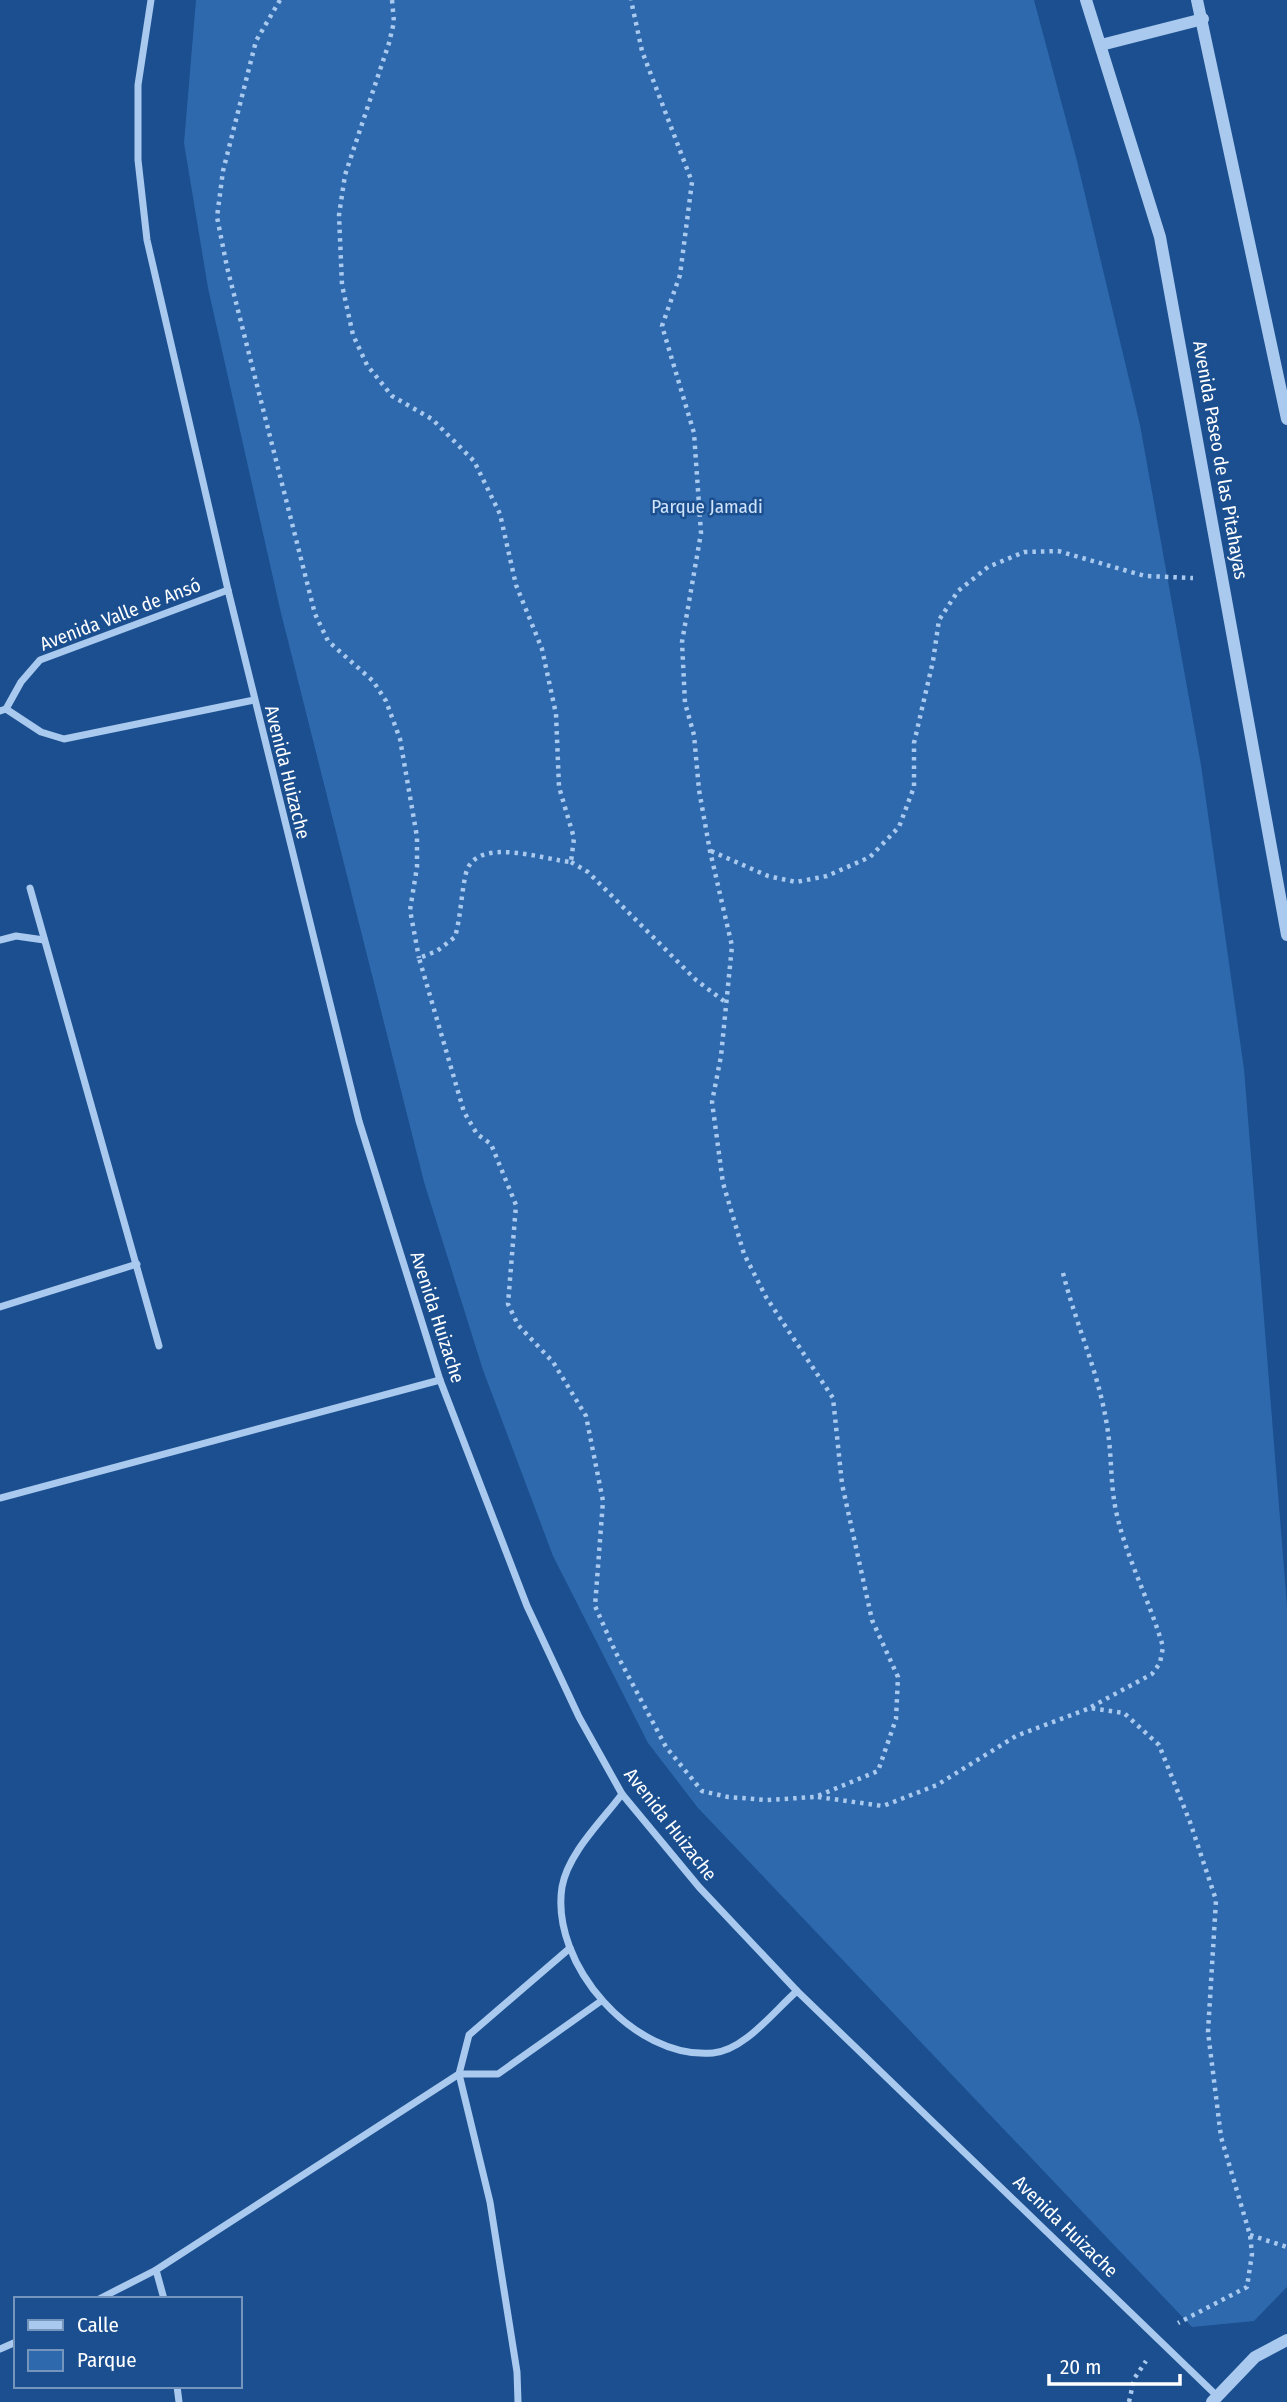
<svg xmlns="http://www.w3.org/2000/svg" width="1287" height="2402" viewBox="0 0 1287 2402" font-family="'Fira Sans Condensed',sans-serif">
  <rect width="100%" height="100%" fill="#1b4f8f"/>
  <polygon fill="#2e69ad" points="196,0 1034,0 1076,157 1140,425 1201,765 1244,1069 1287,1606 1287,2287 1254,2321 1192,2327 698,1808 648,1743 553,1556 483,1370 424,1182 280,609 208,288 184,143"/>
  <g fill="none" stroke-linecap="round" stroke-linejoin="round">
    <g stroke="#a9c9ee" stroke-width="4.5" stroke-dasharray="3.5 5" stroke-linecap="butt">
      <polyline points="280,0 256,41 223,171 217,217 227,267 315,614 328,641 373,681 386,701 400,739 417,837 417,867 410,910 419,958"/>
      <path d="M392 0 394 22 389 43 345 175 339 215 342 285 353 335 367 365 392 396 432 419 474 461 500 514 516 585 542 649 556 714 559 787 574 838 571 862C545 860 476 835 466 873 461 894 461 916 455 937L437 951 419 958 464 1112 477 1134 491 1144 516 1205 508 1304 518 1325 553 1362 586 1416 603 1501 595 1606 615 1651 666 1747 702 1791 728 1797 767 1800 815 1797 878 1771 896 1719 898 1677 872 1620 842 1484 833 1398 766 1297 744 1254 723 1183 712 1102 721 1056 732 946 710 851 699 790 694 735 685 703 682 642 701 533 694 433 662 326 680 275 692 182 642 51 631 0"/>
      <polyline points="711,851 768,876 796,882 827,876 870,857 899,827 914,787 914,743 933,661 939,620 958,591 988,567 1024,552 1058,551 1145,576 1193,578"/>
      <polyline points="571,862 588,872 696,980 724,1001"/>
      <path d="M1063 1273C1076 1325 1099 1373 1107 1426 1112 1454 1110 1483 1116 1511 1126 1558 1150 1601 1163 1647L1160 1663 1152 1674 1091 1707"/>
      <polyline points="818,1797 883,1806 937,1785 1016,1736 1090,1708 1124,1713 1159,1745 1190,1822 1216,1900 1208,2032 1221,2137 1250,2235 1252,2254 1247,2287 1178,2323"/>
      <polyline points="1250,2235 1287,2247"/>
      <polyline points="1129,2402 1134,2379 1146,2361"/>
    </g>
    <g stroke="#a9c9ee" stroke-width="7">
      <polyline points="151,0 138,85 138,160 147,240 228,590 359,1121 440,1380 527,1606 579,1717 622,1794 699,1887 797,1991 1216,2395"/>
      <polyline points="6,709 21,682 40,660 228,590"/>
      <polyline points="0,711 6,709 41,732 64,739 254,700"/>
      <polyline points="30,888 159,1346"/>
      <polyline points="0,940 16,936 44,940"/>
      <polyline points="0,1307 137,1264"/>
      <polyline points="0,1498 440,1380"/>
      <path d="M622 1794C602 1821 568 1853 562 1887 550 1964 634 2060 713 2053 745 2050 774 2011 797 1991"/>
      <polyline points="156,2270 164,2299"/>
      <polyline points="99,2299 156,2270 459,2074 498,2074 601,2001"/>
      <polyline points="0,2349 16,2342"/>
      <polyline points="177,2386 179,2402"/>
      <polyline points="518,2402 517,2372 490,2202 459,2074 469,2035 570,1948"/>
    </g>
    <g stroke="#a9c9ee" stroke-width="12">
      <polyline points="1086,0 1160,237 1287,935"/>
      <polyline points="1197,0 1287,419"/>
      <polyline points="1101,45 1203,19"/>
      <polyline points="1212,2402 1255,2357 1287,2340"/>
    </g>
  </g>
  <g text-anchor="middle" stroke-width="5" stroke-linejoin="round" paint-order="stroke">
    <g font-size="19" fill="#fff" stroke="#1b4f8f">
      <text transform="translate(1221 460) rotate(80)" y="7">Avenida Paseo de las Pitahayas</text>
      <text transform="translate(120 614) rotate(-21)" y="7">Avenida Valle de Ansó</text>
      <text transform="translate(288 772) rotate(76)" y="7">Avenida Huizache</text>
      <text transform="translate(438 1317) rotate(72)" y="7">Avenida Huizache</text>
      <text transform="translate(671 1824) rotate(52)" y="7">Avenida Huizache</text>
      <text transform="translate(1066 2226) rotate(44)" y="7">Avenida Huizache</text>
    </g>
    <g font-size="19" fill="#cfe3fa" stroke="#1b4f8f">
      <text x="707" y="513">Parque Jamadi</text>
    </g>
  </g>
  <rect x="14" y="2297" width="228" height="91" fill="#1b4f8f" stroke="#7695bc" stroke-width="2"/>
  <rect x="28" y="2320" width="35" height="10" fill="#a9c9ee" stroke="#7695bc" stroke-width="2"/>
  <text x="77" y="2332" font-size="21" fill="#ffffff">Calle</text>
  <rect x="28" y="2350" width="35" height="21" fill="#2e69ad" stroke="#7695bc" stroke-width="2"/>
  <text x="77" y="2367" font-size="21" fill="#ffffff">Parque</text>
  <path d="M1049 2374v10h131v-10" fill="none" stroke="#ffffff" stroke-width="3.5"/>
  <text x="1060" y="2374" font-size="21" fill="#ffffff" stroke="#1b4f8f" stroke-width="5" paint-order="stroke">20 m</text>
</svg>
